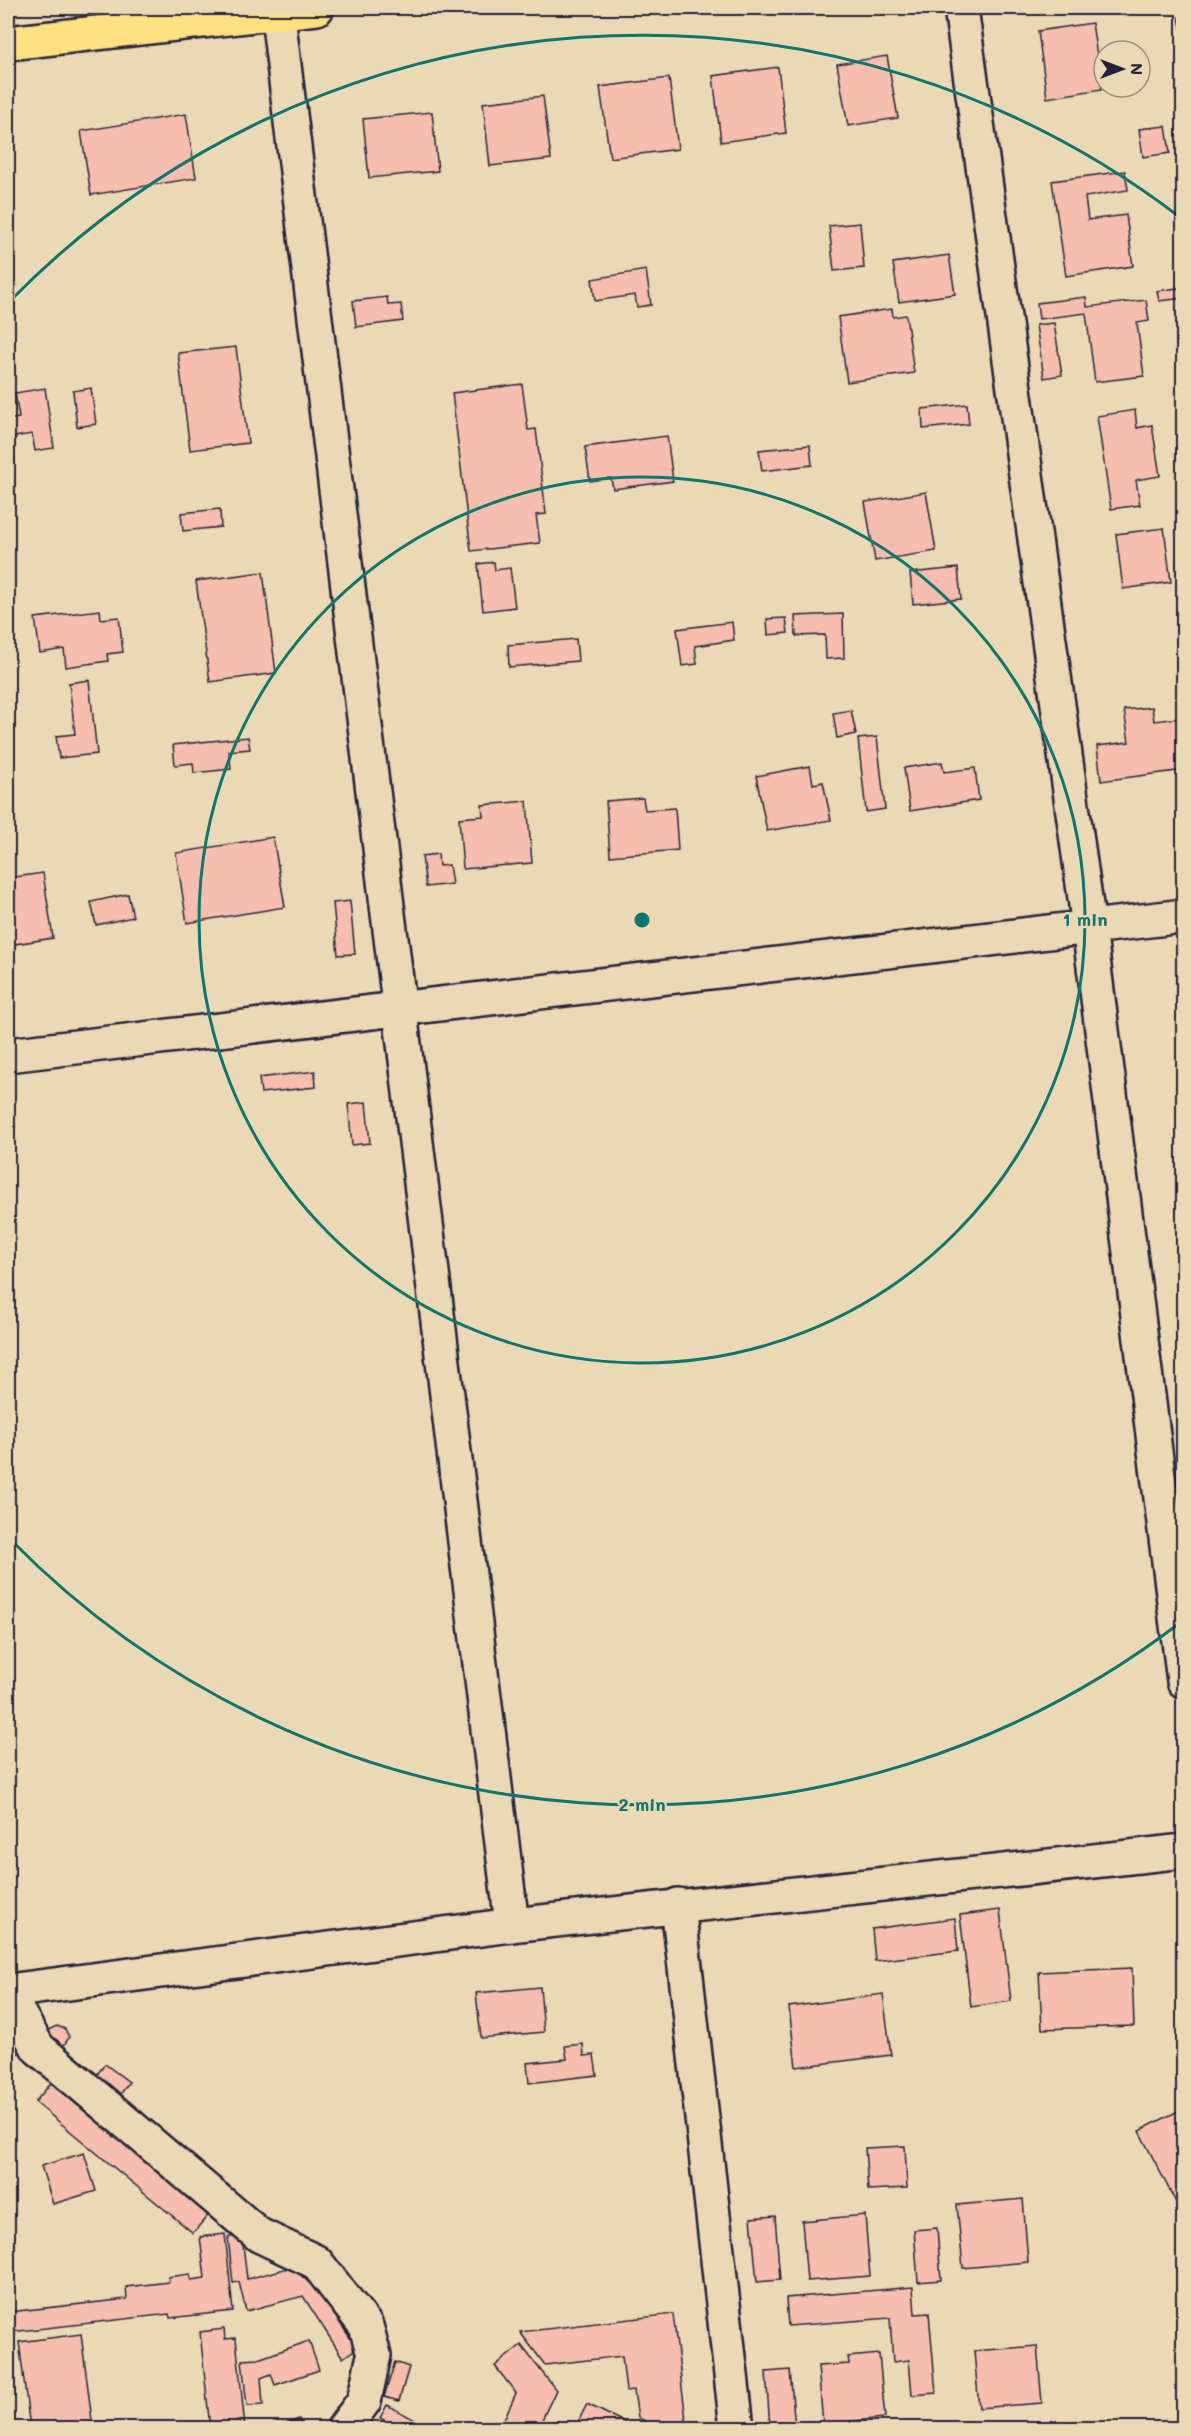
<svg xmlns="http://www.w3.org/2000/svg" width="1191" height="2436" viewBox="0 0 1191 2436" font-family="Mali,sans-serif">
  <rect width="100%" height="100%" fill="#ebd8b5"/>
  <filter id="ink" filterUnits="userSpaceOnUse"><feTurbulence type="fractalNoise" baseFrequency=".0167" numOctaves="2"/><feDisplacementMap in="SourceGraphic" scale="12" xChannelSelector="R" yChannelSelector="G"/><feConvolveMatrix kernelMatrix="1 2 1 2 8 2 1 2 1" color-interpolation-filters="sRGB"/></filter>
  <g filter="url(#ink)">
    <g fill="#f7bdaf" stroke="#22223b" stroke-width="1.5">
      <polygon points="1184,16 1184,41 1179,17"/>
      <polygon points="1092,23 1102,89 1047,98 1038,31"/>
      <polygon points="887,56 898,118 848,126 837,64"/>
      <polygon points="778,67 786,133 721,142 713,76"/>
      <polygon points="669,78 678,149 610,158 600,87"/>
      <polygon points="543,96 551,159 490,166 483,103"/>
      <polygon points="432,112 438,171 369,178 363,119"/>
      <polygon points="186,114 196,178 91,195 81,131"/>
      <polygon points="1166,126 1170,153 1143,157 1139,129"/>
      <polygon points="1125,171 1128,190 1085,197 1088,220 1126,215 1133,266 1066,276 1052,181"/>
      <polygon points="860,223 864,268 834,271 829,226"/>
      <polygon points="949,255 955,294 899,302 893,263"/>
      <polygon points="646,270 651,305 637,307 635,295 595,301 592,279"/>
      <polygon points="1184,287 1184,298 1159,301 1157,291"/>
      <polygon points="387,297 388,305 401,304 403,321 356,327 353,301"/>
      <polygon points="1086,297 1087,307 1146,300 1149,321 1137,323 1144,376 1095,382 1086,313 1039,319 1037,303"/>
      <polygon points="892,309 893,317 906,315 914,373 847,382 838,317"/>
      <polygon points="1054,323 1062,375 1044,378 1036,325"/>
      <polygon points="236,347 248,443 190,450 178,353"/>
      <polygon points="522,384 528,430 536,429 546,514 536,515 540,543 471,551 452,393"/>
      <polygon points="45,388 54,448 35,451 32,434 8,438 8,420 19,418 15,393"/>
      <polygon points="91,388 96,424 77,427 73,391"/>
      <polygon points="967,404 969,424 923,429 922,409"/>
      <polygon points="1135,410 1137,428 1152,425 1160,476 1136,480 1140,505 1111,509 1097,416"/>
      <polygon points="667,436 673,481 613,489 611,478 590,481 585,447"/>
      <polygon points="810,445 812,465 762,471 759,450"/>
      <polygon points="926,492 936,551 875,561 865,502"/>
      <polygon points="220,509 221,527 183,531 181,513"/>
      <polygon points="1164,528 1171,582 1123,589 1116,534"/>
      <polygon points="494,562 495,570 510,568 515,607 483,611 478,564"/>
      <polygon points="958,568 961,599 913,604 910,573"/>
      <polygon points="263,572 276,673 210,682 196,581"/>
      <polygon points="100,610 101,619 119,617 123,652 107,654 108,661 66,667 64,649 40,653 35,618"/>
      <polygon points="843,614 844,658 826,659 825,635 796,636 795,616"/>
      <polygon points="786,618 788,633 768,635 767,619"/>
      <polygon points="732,622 734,640 695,646 697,664 682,666 677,629"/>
      <polygon points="576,639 578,661 509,667 508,645"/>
      <polygon points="89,680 97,754 59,758 56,736 75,734 69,683"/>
      <polygon points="1152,707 1154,721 1181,718 1184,770 1101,781 1097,746 1129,742 1124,710"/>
      <polygon points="851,710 856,734 837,738 833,713"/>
      <polygon points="248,737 250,749 229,751 231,769 194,773 193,763 175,765 173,745"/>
      <polygon points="877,737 885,809 866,812 858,739"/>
      <polygon points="942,762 944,772 975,768 979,800 910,811 904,768"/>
      <polygon points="810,766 813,784 823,782 831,820 767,831 756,776"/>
      <polygon points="643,798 645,810 675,808 678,850 610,856 606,801"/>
      <polygon points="527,801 532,863 463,869 459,818 483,816 482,805"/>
      <polygon points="273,837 285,907 187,923 176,853"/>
      <polygon points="438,854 439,866 449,865 452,884 426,887 422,856"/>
      <polygon points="43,873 53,938 8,945 8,878"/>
      <polygon points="128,894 133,917 96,925 91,902"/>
      <polygon points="350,901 355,954 338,955 333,903"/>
      <polygon points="315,1071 316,1087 261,1093 259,1078"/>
      <polygon points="366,1102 370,1143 352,1145 348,1104"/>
      <polygon points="1000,1910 1011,2001 971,2007 960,1915"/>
      <polygon points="955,1918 958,1951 875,1961 872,1929"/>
      <polygon points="1132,1968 1134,2026 1042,2029 1039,1972"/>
      <polygon points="540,1987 544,2032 481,2038 476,1993"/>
      <polygon points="883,1994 891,2055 796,2067 789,2007"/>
      <polygon points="57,2026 65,2029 69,2037 65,2044 58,2048 47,2037 50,2029"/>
      <polygon points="19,2037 21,2053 10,2054 11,2071 8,2072 8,2038"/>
      <polygon points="583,2044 584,2056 594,2055 597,2075 529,2083 527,2063 567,2059 565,2046"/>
      <polygon points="105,2064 129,2082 120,2095 95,2077"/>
      <polygon points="51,2083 209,2214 193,2233 35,2102"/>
      <polygon points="1184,2108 1184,2218 1139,2131"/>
      <polygon points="905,2146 907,2188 868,2190 865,2148"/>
      <polygon points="84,2153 96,2191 53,2204 41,2166"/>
      <polygon points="1023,2199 1028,2262 963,2268 957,2205"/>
      <polygon points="865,2215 870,2276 807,2281 802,2221"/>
      <polygon points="775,2216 780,2280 757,2282 751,2218"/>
      <polygon points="937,2228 941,2280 918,2282 914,2230"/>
      <polygon points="225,2234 233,2311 170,2318 169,2314 11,2332 9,2312 127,2299 126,2287 169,2282 168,2277 190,2274 191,2280 205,2278 200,2237"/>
      <polygon points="242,2236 247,2279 292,2267 319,2292 357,2348 343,2358 303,2296 246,2311 239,2282 233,2283 228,2237"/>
      <polygon points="913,2287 915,2314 929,2313 936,2393 912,2395 909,2360 893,2362 890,2318 788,2326 786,2298"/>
      <polygon points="673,2314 687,2428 661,2428 638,2418 634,2390 626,2391 622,2356 545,2365 520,2332"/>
      <polygon points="224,2329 225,2339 236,2338 245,2428 210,2428 200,2332"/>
      <polygon points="81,2334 93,2428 30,2428 19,2342"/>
      <polygon points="309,2341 319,2370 275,2385 271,2374 261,2378 263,2405 247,2406 242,2360 258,2359"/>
      <polygon points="521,2345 556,2390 538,2428 500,2428 516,2393 495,2366"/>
      <polygon points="1037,2346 1042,2403 979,2408 974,2351"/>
      <polygon points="879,2354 885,2418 823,2424 818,2366 849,2364 848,2357"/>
      <polygon points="395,2362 409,2367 399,2401 384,2397"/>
      <polygon points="790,2370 795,2428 770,2428 766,2372"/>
      <polygon points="587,2404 636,2428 575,2428"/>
      <polygon points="387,2405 419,2422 416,2428 398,2428 380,2418"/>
      <polygon points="299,2419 303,2428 273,2428"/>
      <polygon points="421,2422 432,2428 418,2428"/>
    </g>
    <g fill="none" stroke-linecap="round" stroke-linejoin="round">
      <g stroke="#22223b" stroke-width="38">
        <g id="minor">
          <polyline points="277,8 512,1925"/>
          <polyline points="961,8 1089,927 1184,1681"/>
          <polyline points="8,1055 1184,916"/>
          <polyline points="8,1995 38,2048 259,2235 316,2262 366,2326 374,2355 364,2401 344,2428"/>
        </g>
      </g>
      <g stroke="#22223b" stroke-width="38">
        <g id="tertiary">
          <polyline points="678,1905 737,2428"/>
          <polyline points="8,1991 512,1925 1184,1851"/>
        </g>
      </g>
      <g stroke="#22223b" stroke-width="38">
        <polyline id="trunk" points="8,43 317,8"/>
      </g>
      <use href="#minor" stroke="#ebd8b5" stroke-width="33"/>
      <use href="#tertiary" stroke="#ebd8b5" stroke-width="33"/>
      <use href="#trunk" stroke="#fde080" stroke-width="33"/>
    </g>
  </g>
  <g fill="none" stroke="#0f766e" stroke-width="3">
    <circle cx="642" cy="920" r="443"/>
    <path d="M1181 1622A885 885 0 0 1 11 1540M11 300A885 885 0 0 1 1181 218"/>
  </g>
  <circle cx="642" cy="920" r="9" fill="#0f766e" stroke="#ebd8b5" stroke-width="3"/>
  <g font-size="18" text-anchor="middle" font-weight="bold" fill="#0f766e" stroke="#ebd8b5" stroke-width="4.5" stroke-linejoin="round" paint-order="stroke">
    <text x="1085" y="926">1 min</text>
    <text x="642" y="1811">2 min</text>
  </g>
  <rect width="1191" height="2436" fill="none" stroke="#ebd8b5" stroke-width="30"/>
  <rect x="15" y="15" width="1161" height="2406" fill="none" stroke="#22223b" stroke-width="2" filter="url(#ink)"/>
  <g transform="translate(1122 69) rotate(90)"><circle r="28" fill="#ebd8b5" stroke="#9b8f84" stroke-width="1.5"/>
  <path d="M0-4.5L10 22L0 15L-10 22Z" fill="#22223b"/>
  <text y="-9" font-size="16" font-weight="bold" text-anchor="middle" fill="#22223b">N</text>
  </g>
</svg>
